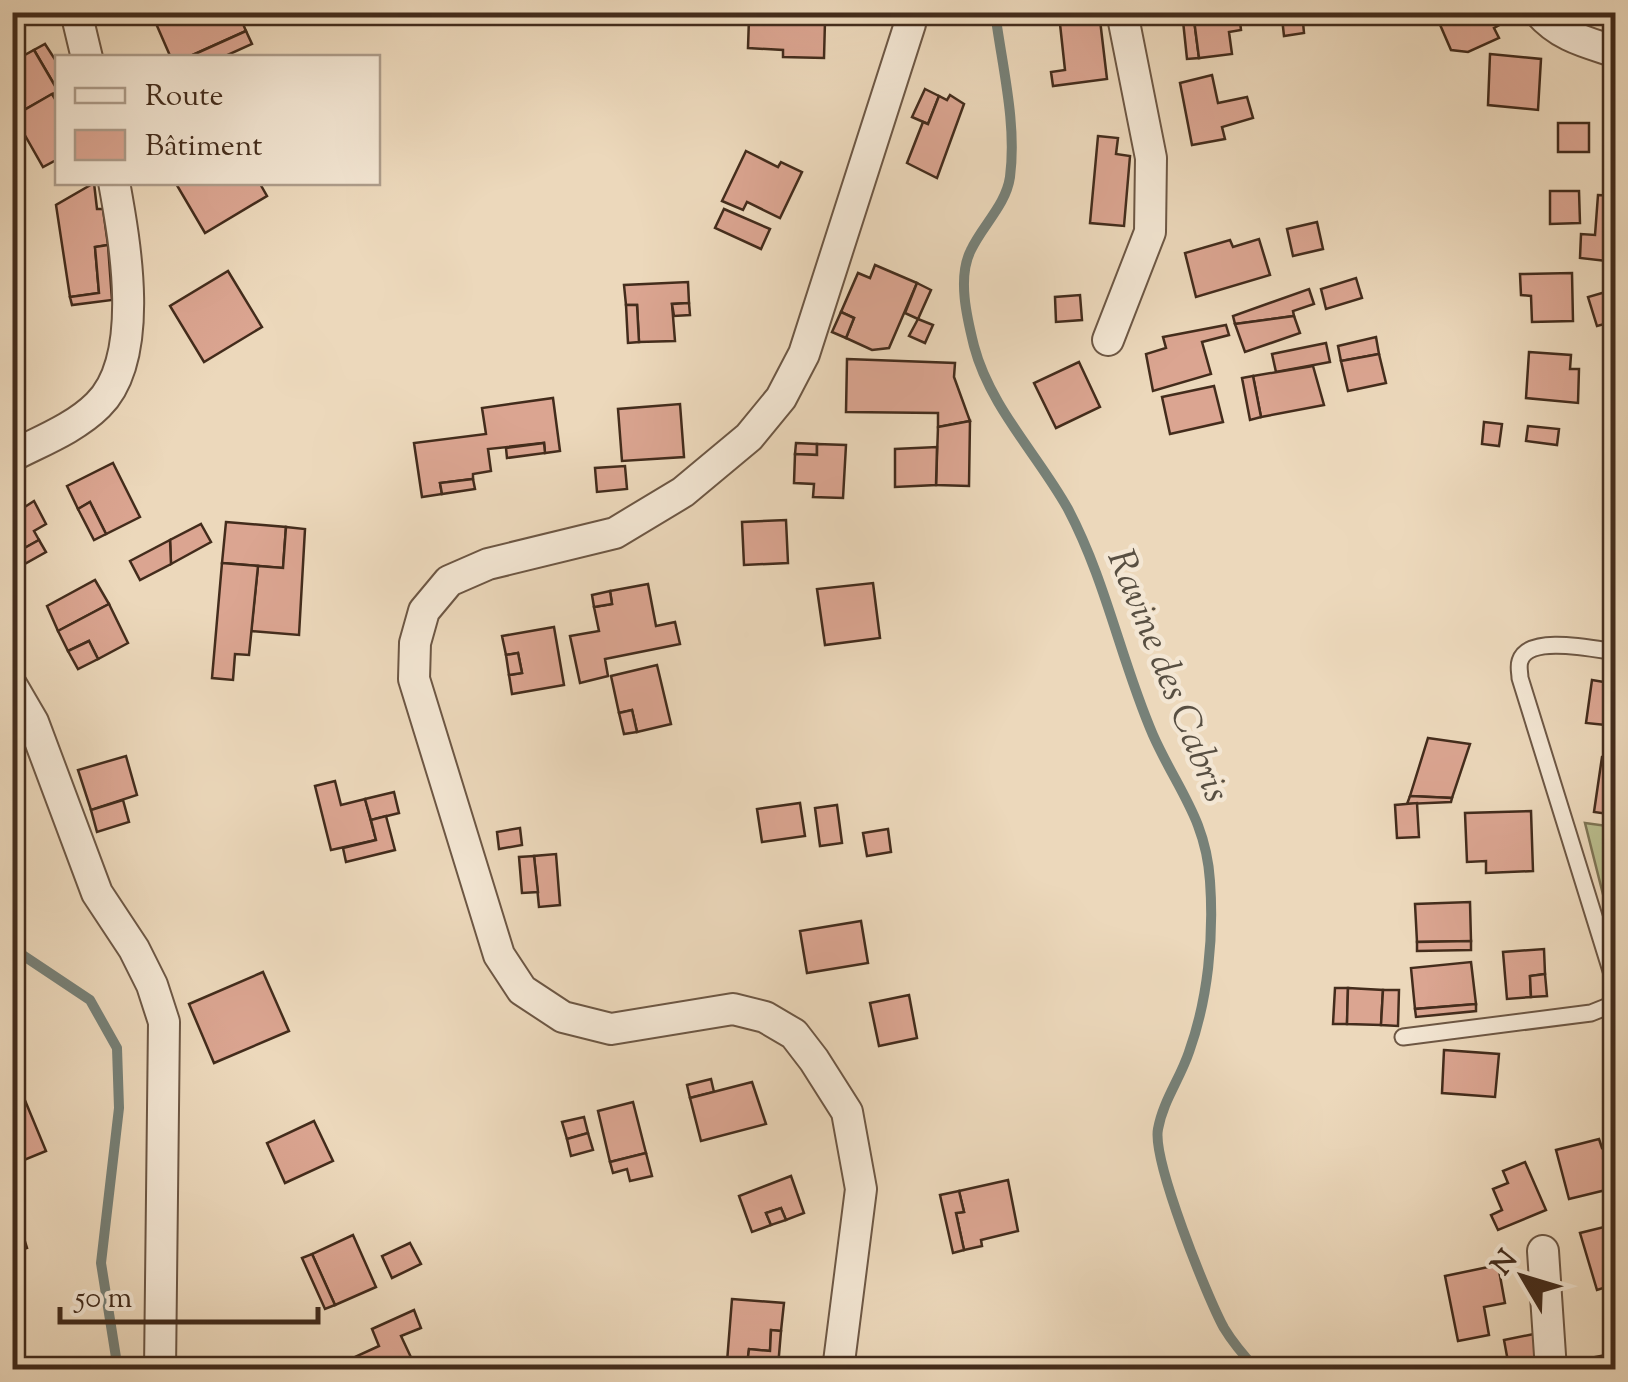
<svg xmlns="http://www.w3.org/2000/svg" width="1628" height="1382" viewBox="0 0 1628 1382" font-family="'Sorts Mill Goudy',serif">
  <rect width="100%" height="100%" fill="#ecd8bb"/>
  <filter id="stains"><feTurbulence type="fractalNoise" baseFrequency=".002" numOctaves="4"/><feColorMatrix values="0 0 0 0 .2 0 0 0 0 .09 0 0 0 0 .02 0 0 0 .5 -.17"/></filter>
  <radialGradient id="worn" r=".72"><stop offset=".6" stop-color="#630" stop-opacity="0"/><stop offset="1" stop-color="#630" stop-opacity=".3"/></radialGradient>
  <polygon fill="#babe8e" stroke="#7e7555" stroke-width="2.5" points="1585,823 1615,827 1615,942"/>
  <g fill="none" stroke-linecap="round" stroke-linejoin="round">
    <g stroke="#778178" stroke-width="10">
      <path d="M995 12C1002 66 1017 123 1010 177 1006 205 982 226 971 250 957 277 967 318 974 346 990 407 1038 455 1068 509 1106 581 1121 661 1153 735 1177 789 1206 819 1210 881 1214 937 1208 999 1189 1052 1180 1079 1163 1101 1158 1129 1152 1160 1207 1297 1224 1328 1233 1343 1245 1357 1257 1370"/>
      <polyline points="12,948 90,1000 117,1048 119,1108 101,1263 118,1370"/>
    </g>
  </g>
  <g fill="#dba591" stroke="#432c1c" stroke-width="2.5">
    <polygon points="151,12 238,12 246,31 186,58 171,58"/>
    <polygon points="1058,12 1100,12 1100,20 1060,24"/>
    <polygon points="1187,12 1193,12 1199,58 1187,59 1183,21 1188,20"/>
    <polygon points="1193,12 1239,12 1241,30 1229,32 1232,54 1199,58"/>
    <polygon points="1265,12 1302,12 1304,33 1284,36 1282,18 1266,20"/>
    <polygon points="1454,12 1500,12 1505,22 1494,28 1499,38 1468,52 1451,50 1438,20"/>
    <polygon points="749,18 825,21 824,58 783,57 783,50 748,48"/>
    <polygon points="1100,20 1107,79 1053,86 1051,72 1065,70 1060,24"/>
    <polygon points="246,31 252,44 221,58 186,58"/>
    <polygon points="45,44 58,64 58,91 34,50"/>
    <polygon points="34,50 58,91 22,111 12,94 12,62"/>
    <polygon points="1490,54 1541,59 1538,110 1488,105"/>
    <polygon points="1212,75 1218,103 1247,97 1253,118 1222,127 1225,139 1192,145 1180,83"/>
    <polygon points="925,89 939,96 928,124 912,117"/>
    <polygon points="52,94 58,104 58,159 43,167 14,116"/>
    <polygon points="950,95 964,104 937,178 907,163 923,122 928,124 939,96 947,100"/>
    <rect x="1558" y="123" width="31" height="29"/>
    <polygon points="1098,136 1118,138 1116,154 1130,156 1124,226 1090,223"/>
    <polygon points="746,151 778,167 781,162 802,172 780,218 747,202 743,210 722,201"/>
    <polygon points="175,182 259,182 267,196 205,233"/>
    <polygon points="94,183 97,209 103,209 108,245 95,247 99,293 70,297 56,205"/>
    <polygon points="1550,191 1579,191 1580,223 1550,224"/>
    <polygon points="1598,195 1616,196 1616,262 1580,258 1581,234 1595,235"/>
    <polygon points="724,209 770,229 761,249 715,228"/>
    <polygon points="1317,222 1323,249 1293,256 1287,229"/>
    <polygon points="1259,239 1270,275 1196,297 1185,253 1230,240 1233,247"/>
    <polygon points="108,245 112,300 72,305 70,297 99,293 95,247"/>
    <polygon points="875,265 917,283 889,348 872,350 846,338 854,318 841,312 858,273 870,278"/>
    <polygon points="228,271 262,327 204,362 170,306"/>
    <polygon points="1572,273 1573,321 1532,322 1531,296 1521,295 1520,274"/>
    <polygon points="1356,278 1362,298 1326,309 1321,289"/>
    <polygon points="688,282 689,303 672,304 675,341 639,342 637,305 626,305 624,285"/>
    <polygon points="917,283 931,290 918,319 905,313"/>
    <polygon points="1309,289 1314,304 1293,311 1294,316 1235,324 1233,316"/>
    <polygon points="1616,289 1616,321 1597,326 1588,297"/>
    <polygon points="1080,295 1082,320 1056,322 1055,297"/>
    <polygon points="689,303 690,315 674,316 672,304"/>
    <polygon points="626,305 637,305 639,342 628,343"/>
    <polygon points="841,312 854,318 846,338 832,332"/>
    <polygon points="1294,316 1300,333 1245,352 1235,324"/>
    <polygon points="918,319 933,325 925,343 909,336"/>
    <polygon points="1226,325 1229,335 1202,342 1211,374 1153,391 1146,354 1166,348 1163,337"/>
    <polygon points="1376,337 1379,354 1341,361 1338,346"/>
    <polygon points="1326,343 1330,362 1276,372 1272,354"/>
    <polygon points="1529,352 1571,355 1570,369 1579,369 1578,403 1526,398"/>
    <polygon points="1379,354 1386,383 1348,391 1341,361"/>
    <polygon points="847,359 955,363 954,377 970,421 938,427 938,413 846,412"/>
    <polygon points="1079,362 1100,407 1056,428 1034,383"/>
    <polygon points="1313,366 1324,405 1261,417 1253,376"/>
    <polygon points="1253,376 1261,417 1250,420 1242,378"/>
    <polygon points="1214,386 1223,422 1170,434 1162,397"/>
    <polygon points="553,398 560,451 545,453 544,443 488,449 491,471 473,474 473,479 440,483 442,494 422,497 414,443 486,434 482,408"/>
    <polygon points="680,404 684,457 622,461 618,409"/>
    <polygon points="970,421 969,486 936,485 938,427"/>
    <polygon points="1484,422 1502,424 1499,446 1482,444"/>
    <polygon points="1528,426 1559,429 1557,445 1526,441"/>
    <polygon points="544,443 545,453 507,458 506,448"/>
    <polygon points="796,443 817,444 817,455 795,454"/>
    <polygon points="817,444 846,445 843,498 813,497 814,484 794,483 795,454 817,455"/>
    <polygon points="937,447 936,485 895,487 895,449"/>
    <polygon points="113,463 140,517 106,534 90,502 78,509 67,486"/>
    <polygon points="625,466 627,489 597,492 595,468"/>
    <polygon points="473,479 475,489 442,494 440,483"/>
    <polygon points="15,500 20,510 34,501 46,524 34,531 39,540 12,555"/>
    <polygon points="90,502 106,534 94,540 78,509"/>
    <polygon points="786,520 788,563 744,565 742,522"/>
    <polygon points="226,522 286,527 283,568 222,563"/>
    <polygon points="201,524 211,542 171,564 170,540"/>
    <polygon points="286,527 305,529 299,635 251,631 258,566 283,568"/>
    <polygon points="39,540 46,552 12,571 12,555"/>
    <polygon points="170,540 171,564 140,580 130,561"/>
    <polygon points="222,563 258,566 249,655 235,654 233,680 212,678"/>
    <polygon points="95,580 109,604 58,631 47,606"/>
    <polygon points="873,583 880,638 825,645 817,589"/>
    <polygon points="648,584 656,626 675,622 680,644 605,659 608,676 580,683 570,636 599,631 594,607 612,604 610,591"/>
    <polygon points="610,591 612,604 594,607 592,595"/>
    <polygon points="109,604 128,643 98,659 89,641 68,651 58,631"/>
    <polygon points="554,627 564,685 512,694 509,675 522,673 518,653 506,655 502,636"/>
    <polygon points="89,641 98,659 78,669 68,651"/>
    <polygon points="518,653 522,673 509,675 506,655"/>
    <polygon points="657,665 671,724 637,732 632,710 619,713 611,676"/>
    <polygon points="1592,680 1616,684 1616,726 1586,723"/>
    <polygon points="632,710 637,732 624,734 619,713"/>
    <polygon points="1428,738 1470,744 1452,798 1410,796"/>
    <polygon points="126,756 137,795 91,810 78,770"/>
    <polygon points="1602,757 1616,758 1616,815 1594,812"/>
    <polygon points="335,781 341,805 365,799 376,840 331,850 315,786"/>
    <polygon points="394,792 399,813 371,820 365,799"/>
    <polygon points="1410,796 1452,798 1451,802 1407,804"/>
    <polygon points="123,800 129,822 97,832 91,810"/>
    <polygon points="800,803 805,836 762,842 757,809"/>
    <polygon points="1417,803 1419,837 1397,838 1395,805"/>
    <polygon points="837,805 842,843 820,846 815,808"/>
    <polygon points="1531,811 1533,871 1486,873 1486,861 1467,862 1465,813"/>
    <polygon points="386,816 395,850 346,862 343,848 376,840 371,820"/>
    <polygon points="520,828 522,845 499,849 497,832"/>
    <polygon points="888,829 891,852 867,856 863,833"/>
    <polygon points="556,854 560,905 539,907 534,856"/>
    <polygon points="534,856 538,892 522,893 519,857"/>
    <polygon points="1470,902 1471,941 1417,942 1415,904"/>
    <polygon points="861,921 868,963 807,973 800,931"/>
    <polygon points="1471,941 1471,950 1417,951 1417,942"/>
    <polygon points="1544,949 1545,974 1530,976 1531,997 1507,999 1503,952"/>
    <polygon points="1471,962 1476,1004 1415,1009 1411,968"/>
    <polygon points="263,972 289,1031 214,1063 189,1004"/>
    <polygon points="1545,974 1547,996 1531,997 1530,976"/>
    <polygon points="1335,988 1348,988 1347,1024 1333,1024"/>
    <polygon points="1348,988 1383,990 1381,1025 1347,1024"/>
    <polygon points="1383,990 1399,990 1398,1026 1381,1025"/>
    <polygon points="909,995 917,1038 879,1046 870,1003"/>
    <polygon points="1476,1004 1476,1011 1416,1017 1415,1009"/>
    <polygon points="1444,1050 1499,1054 1495,1097 1442,1093"/>
    <polygon points="711,1079 714,1092 690,1098 687,1085"/>
    <polygon points="752,1082 766,1124 701,1141 690,1098"/>
    <polygon points="24,1098 46,1151 12,1165 12,1103"/>
    <polygon points="633,1102 646,1153 610,1162 598,1111"/>
    <polygon points="584,1117 588,1133 567,1139 562,1122"/>
    <polygon points="314,1121 333,1161 285,1183 267,1143"/>
    <polygon points="588,1133 593,1150 571,1156 567,1139"/>
    <polygon points="1599,1139 1602,1148 1616,1145 1616,1166 1609,1168 1614,1188 1569,1199 1556,1150"/>
    <polygon points="646,1153 652,1176 630,1181 627,1169 613,1173 610,1162"/>
    <polygon points="1525,1162 1546,1210 1498,1230 1491,1215 1502,1210 1493,1189 1508,1183 1503,1171"/>
    <polygon points="791,1176 804,1213 786,1220 781,1208 766,1213 771,1225 752,1232 739,1196"/>
    <polygon points="1008,1180 1018,1231 981,1240 982,1246 964,1250 956,1213 964,1212 959,1191"/>
    <polygon points="959,1191 964,1212 956,1213 964,1250 953,1253 940,1195"/>
    <polygon points="781,1208 786,1220 771,1225 766,1213"/>
    <polygon points="1616,1224 1616,1284 1597,1290 1580,1233"/>
    <polygon points="23,1235 27,1248 12,1253 12,1238"/>
    <polygon points="353,1235 376,1287 335,1305 312,1254"/>
    <polygon points="410,1243 421,1264 392,1278 382,1256"/>
    <polygon points="312,1254 335,1305 325,1309 302,1258"/>
    <polygon points="1498,1265 1505,1303 1484,1307 1489,1335 1458,1341 1445,1276"/>
    <polygon points="732,1299 784,1303 781,1331 771,1330 770,1351 749,1349 747,1365 727,1362"/>
    <polygon points="414,1310 421,1328 401,1336 416,1368 350,1370 346,1361 379,1346 372,1329"/>
    <polygon points="771,1330 781,1331 778,1367 747,1365 749,1349 770,1351"/>
    <polygon points="1534,1334 1539,1361 1509,1367 1504,1340"/>
    <polygon points="1616,1353 1616,1370 1560,1370 1559,1364"/>
  </g>
  <g fill="none" stroke-linecap="round" stroke-linejoin="round">
    <g stroke="#6d5744" stroke-width="19">
      <g id="service">
        <path d="M1616 652C1594 649 1528 634 1520 661 1518 667 1520 673 1520 678L1616 987"/>
        <polyline points="1403,1037 1591,1013 1616,1003"/>
      </g>
    </g>
    <g stroke="#6d5744" stroke-width="34">
      <g id="minor">
        <polyline points="76,12 87,58"/>
        <path d="M1539 12C1561 37 1586 42 1616 52"/>
        <polyline points="1108,340 1150,232 1151,158 1122,12"/>
        <path d="M12 456C41 441 75 428 98 405 146 358 125 242 114 182"/>
        <polyline points="12,686 33,722 97,893 134,949 152,985 164,1022 160,1370"/>
        <polyline points="1543,1251 1551,1370"/>
        <polyline points="838,1370 861,1189 847,1112 814,1060 794,1034 765,1017 733,1009 611,1029 563,1017 522,990 499,955 414,679 415,643 424,611 449,581 488,564 615,533 683,492 749,437 781,398 804,354 910,24 910,12"/>
      </g>
    </g>
    <use href="#service" stroke="#f3e6d3" stroke-width="15"/>
    <use href="#minor" stroke="#f3e6d3" stroke-width="30"/>
  </g>
  <g text-anchor="middle" stroke-width="9" stroke-linejoin="round" paint-order="stroke">
    <g font-size="38" font-style="italic" fill="#584f42" stroke="#f3e6d3">
      <text transform="translate(1170 675) rotate(68)" y="13">Ravine des Cabris</text>
    </g>
  </g>
  <rect width="1628" height="1382" fill="none" stroke="#ecd8bb" stroke-width="50"/>
  <rect x="15" y="15" width="1598" height="1352" fill="none" stroke="#432c1c" stroke-width="5"/>
  <rect x="25" y="25" width="1578" height="1332" fill="none" stroke="#432c1c" stroke-width="2.5"/>
  <rect x="55" y="55" width="325" height="130" fill="#f3e6d3" stroke="#ad9c8a" stroke-width="2.5"/>
  <rect x="75" y="88" width="50" height="15" fill="#f3e6d3" stroke="#ad9c8a" stroke-width="2.5"/>
  <text x="145" y="105" font-size="30" fill="#432c1c">Route</text>
  <rect x="75" y="130" width="50" height="30" fill="#dba591" stroke="#ad9c8a" stroke-width="2.5"/>
  <text x="145" y="155" font-size="30" fill="#432c1c">Bâtiment</text>
  <g transform="translate(1523 1277) rotate(308)" stroke="#f3e6d3" stroke-width="8" paint-order="stroke">
  <path d="M0-8L18 38L0 25L-18 38Z" fill="#432c1c"/>
  <text y="-15" font-size="28" font-weight="bold" text-anchor="middle" fill="#432c1c">N</text>
  </g>
  <path d="M60 1307v15h258v-15" fill="none" stroke="#432c1c" stroke-width="5"/>
  <text x="75" y="1307" font-size="30" fill="#432c1c" stroke="#f3e6d3" stroke-width="8" paint-order="stroke">50 m</text>
  <rect width="100%" height="100%" filter="url(#stains)"/>
  <rect width="100%" height="100%" fill="url(#worn)"/>
</svg>
